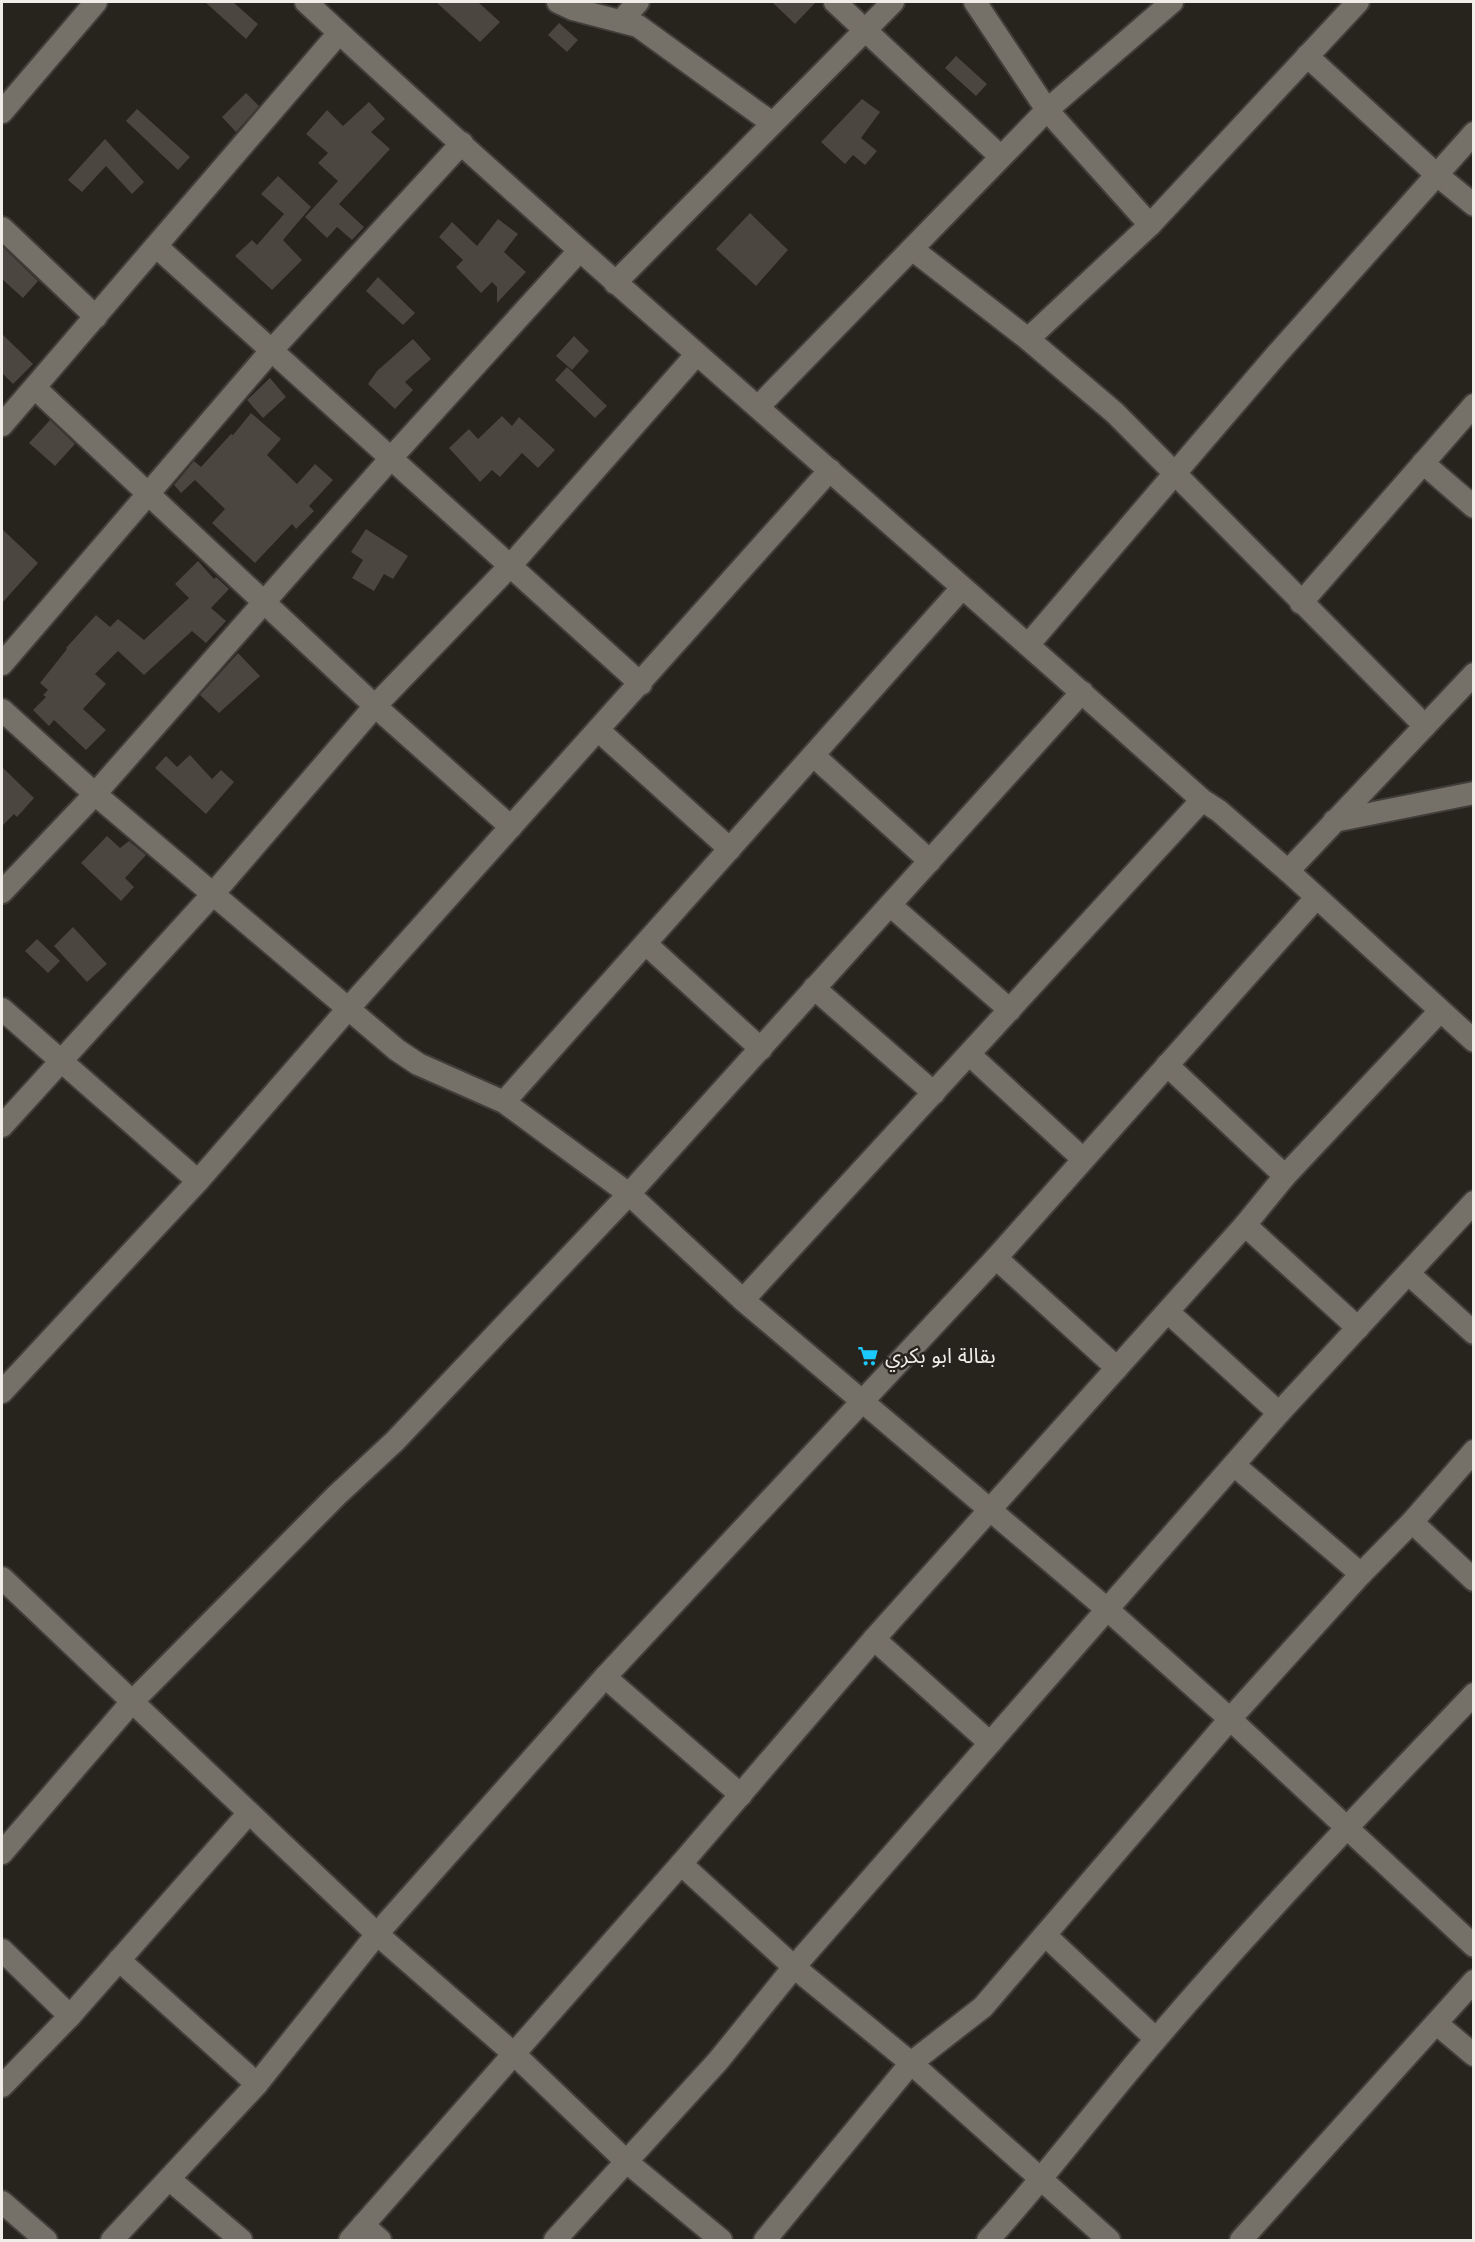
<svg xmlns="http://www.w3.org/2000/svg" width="1475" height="2242" viewBox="0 0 1475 2242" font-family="Arial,'Noto Sans Arabic',sans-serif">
  <rect width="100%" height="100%" fill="#27231d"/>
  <g fill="#4b463f">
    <polygon points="205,2 233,2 258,24 246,39"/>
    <polygon points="436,2 478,2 500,22 480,42"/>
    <polygon points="772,2 816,2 795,24"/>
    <polygon points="559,23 578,40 567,52 548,35"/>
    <polygon points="956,56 987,84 976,96 945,68"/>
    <polygon points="246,93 259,106 236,132 222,117"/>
    <polygon points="862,99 880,112 861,138 877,151 865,165 853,155 845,164 821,142"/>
    <polygon points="369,102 385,119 371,132 390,149 339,204 364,227 352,240 337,227 327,238 305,217 338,181 318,163 328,153 306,134 327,110 343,126"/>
    <polygon points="137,109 190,157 178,170 126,121"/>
    <polygon points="105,139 144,182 132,194 106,166 82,192 68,180"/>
    <polygon points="278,176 311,207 283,240 302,260 272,290 235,256 252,240 257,245 284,214 261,194"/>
    <polygon points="750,213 788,250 756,286 716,249"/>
    <polygon points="498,219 518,234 504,252 526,272 497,303 497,287 492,282 481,293 456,267 463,260 439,237 452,222 477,246"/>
    <polygon points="2,246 38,281 23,298 2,279"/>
    <polygon points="378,277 415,313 403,325 366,291"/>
    <polygon points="2,334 33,364 13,384 2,373"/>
    <polygon points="574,336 589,351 572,370 556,356"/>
    <polygon points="413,339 431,359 405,382 413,390 395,409 368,384 377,371"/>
    <polygon points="567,367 607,406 595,418 555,380"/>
    <polygon points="270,378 286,397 263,418 247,400"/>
    <polygon points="251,413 281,439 267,455 297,484 315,464 333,480 309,506 314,511 296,529 292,524 255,563 212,523 225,509 195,480 181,493 174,485 194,461 201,467 231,434 233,435"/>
    <polygon points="502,416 512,426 519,417 555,450 538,468 522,453 500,477 492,470 480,482 449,448 469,429 478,439"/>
    <polygon points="50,420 75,444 55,466 29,443"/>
    <polygon points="2,529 38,563 2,603"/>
    <polygon points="366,529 408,556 393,579 384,574 374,591 352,578 363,560 351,552"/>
    <polygon points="198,561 214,579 216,577 229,589 211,608 226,621 206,643 192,631 144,675 118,651 95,674 106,684 83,709 106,730 86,750 54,720 49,726 33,710 46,697 43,695 48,690 40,683 67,649 66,648 96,615 110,627 118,619 144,640 189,598 175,584"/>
    <polygon points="238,653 260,676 219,713 200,695"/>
    <polygon points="190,755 212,779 221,770 234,782 206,814 155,768 166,756 177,767"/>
    <polygon points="2,767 34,798 17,817 14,814 2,826"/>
    <polygon points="107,836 120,848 129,841 146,855 125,878 134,887 121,901 81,863"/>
    <polygon points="73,927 107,964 87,982 54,946"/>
    <polygon points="37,939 60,961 48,973 25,951"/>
  </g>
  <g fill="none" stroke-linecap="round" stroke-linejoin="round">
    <g stroke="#413e39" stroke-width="26">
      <g id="minor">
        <path d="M306 2C599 274 904 532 1202 800L1219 811 1288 871 1474 1041"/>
        <polyline points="558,2 573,9 638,26 772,123"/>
        <polyline points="835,2 1001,157"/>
        <polyline points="975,2 1047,110 1150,225"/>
        <polyline points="622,20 638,2"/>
        <polyline points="1307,56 1437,175 1474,205"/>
        <polyline points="2,112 96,2"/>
        <polyline points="2,228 96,317"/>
        <polyline points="157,247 641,684"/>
        <polyline points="912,249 1028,339 1115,413 1425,726"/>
        <polyline points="615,283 893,2"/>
        <polyline points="1028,339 1150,225 1358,2"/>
        <polyline points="35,388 375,706 511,827"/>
        <polyline points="758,407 1047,110 1172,2"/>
        <polyline points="2,425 339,33"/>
        <polyline points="1423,463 1474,507"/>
        <polyline points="1301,603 1474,405"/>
        <polyline points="1028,645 1278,353 1474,133"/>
        <polyline points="2,664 270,352 462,143"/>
        <polyline points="2,710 95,794 397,1050 418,1064 504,1102 629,1194 743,1300 1108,1610 1230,1719 1474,1946"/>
        <polyline points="598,730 730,849"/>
        <polyline points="814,756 930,861"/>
        <polyline points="1334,821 1474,793"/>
        <polyline points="1288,871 1474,674"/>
        <polyline points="2,892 95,794 392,457 579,251"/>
        <polyline points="890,905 1010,1010"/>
        <polyline points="646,944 761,1049"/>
        <polyline points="814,988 934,1093"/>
        <polyline points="2,1009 198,1181"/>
        <polyline points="970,1055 1083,1159"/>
        <polyline points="1167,1065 1285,1176"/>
        <polyline points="504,1102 962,588"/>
        <polyline points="2,1126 213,894 375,706 511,565 696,355"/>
        <polyline points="1245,1225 1358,1328"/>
        <polyline points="996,1258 1117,1368"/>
        <polyline points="1409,1274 1474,1333"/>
        <polyline points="743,1300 1202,800"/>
        <polyline points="1168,1312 1279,1413"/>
        <polyline points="2,1392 198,1181 347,1010 830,470"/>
        <polyline points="1234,1465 1361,1574"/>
        <polyline points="1412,1522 1474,1580"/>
        <polyline points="2,1578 377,1934 513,2053 628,2163 721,2240"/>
        <polyline points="874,1639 990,1743"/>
        <polyline points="605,1677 741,1795"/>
        <polyline points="2,1853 131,1703 337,1495 395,1441 629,1194 1082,692"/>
        <polyline points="681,1864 794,1967 911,2063 1109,2240"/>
        <polyline points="1045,1935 1156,2039"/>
        <polyline points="2,1950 70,2016"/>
        <polyline points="119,1960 257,2084"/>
        <polyline points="1437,2024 1474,2055"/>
        <polyline points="2,2086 70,2016 248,1814"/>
        <polyline points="169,2179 241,2240"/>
        <polyline points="2,2202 46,2240"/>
        <polyline points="363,2225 380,2240"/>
        <polyline points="112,2240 257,2084 377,1934 605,1677 996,1258 1316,898"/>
        <polyline points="350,2240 681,1864 874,1639 1245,1225 1285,1176 1440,1011"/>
        <polyline points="555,2240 718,2061 794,1967 1279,1413 1474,1202"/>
        <polyline points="765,2240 911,2063 983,2007 1230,1719 1361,1574 1412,1522 1474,1451"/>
        <path d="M988 2240C1047 2175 1099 2105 1157 2038 1258 1920 1366 1807 1474 1694"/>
        <polyline points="1241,2240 1474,1981"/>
      </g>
    </g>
    <use href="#minor" stroke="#757068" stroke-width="22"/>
  </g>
  <defs>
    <g id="supermarket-bare" transform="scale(1.62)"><path d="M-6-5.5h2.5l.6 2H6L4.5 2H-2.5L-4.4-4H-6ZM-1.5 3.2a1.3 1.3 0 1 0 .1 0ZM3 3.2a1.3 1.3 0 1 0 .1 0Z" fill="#1cc9fc" stroke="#27231d" stroke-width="2.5" paint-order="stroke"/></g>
  </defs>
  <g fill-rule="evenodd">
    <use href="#supermarket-bare" x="868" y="1356"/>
  </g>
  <g text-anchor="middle" stroke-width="5" stroke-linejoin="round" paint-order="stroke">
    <g font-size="21" fill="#f0ede9" stroke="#27231d" text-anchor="start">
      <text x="885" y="1363">بقالة ابو بكري</text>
    </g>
  </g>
  <rect width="1475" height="2242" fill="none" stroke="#f0ede9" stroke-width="6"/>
</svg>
